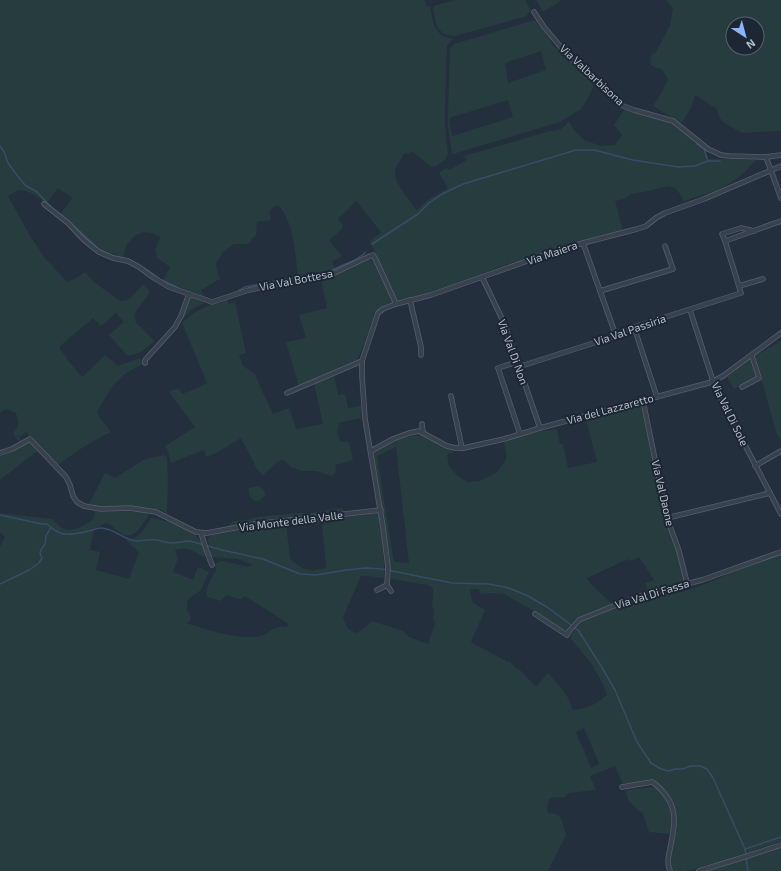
<svg xmlns="http://www.w3.org/2000/svg" width="781" height="871" viewBox="0 0 781 871" font-family="'Exo 2',sans-serif">
  <rect width="100%" height="100%" fill="#242f3e"/>
  <g fill="#263c3f" fill-rule="evenodd">
    <path d="M0 0H424L427 7 430 6C433 23 433 35 453 39L447 46 446 74 445 111V125L448 154 446 159 436 166 431 167 413 152 404 154C401 160 396 165 395 171 393 182 410 201 417 210L428 200 448 188 439 173 446 168 449 170 467 160 464 156 550 131C562 130 561 130 569 121L574 130 584 140 601 146 615 145 622 135 614 125 625 109 646 116 665 120 671 123 706 150 708 159H739L756 160C746 172 734 182 719 189 708 194 696 197 684 201 680 194 677 187 669 186L629 195 626 198 615 201 623 231 574 242 494 269 463 282 424 294 396 301 370 241 381 232 356 201 338 219C340 222 344 224 342 229L329 240 342 256 332 262 335 268 321 272 298 275C295 254 294 221 278 205L273 207 270 211 271 220 257 222 256 235 248 244H234L223 252 216 263 217 271 220 279 201 290 204 296 163 281 170 267 156 257 157 254 155 251 160 237 152 233 143 232 136 235 127 244 123 257C98 252 91 239 73 224 69 221 65 218 60 215L72 198 58 188 46 204C37 195 31 191 18 190L8 196 29 234 44 257 67 282 78 277 85 272 94 282 120 301C130 302 136 292 143 285L150 291 148 295 134 314 136 323 155 341C148 347 137 357 127 355L109 335 124 322 116 313 101 326 93 318 59 347 67 359 82 377 105 355 115 363 117 366 140 358 143 364 126 373 113 385 97 412 99 417 111 432C92 441 75 452 58 465L32 436 29 437 27 432 19 437 22 442 20 443 13 433C20 426 18 422 16 413L6 409 0 413Z"/>
    <path d="M455 0H525L530 9V12L527 14V16L455 36C436 36 435 21 433 6Z"/>
    <polygon points="536,0 562,0 543,12"/>
    <path d="M666 0H781V131L742 133 724 123 719 117 717 109 695 95 690 110 681 123 653 106 662 92 668 79 662 69 656 68 651 65 650 60 652 54 656 52 670 25 673 8ZM733 24H757V48H733Z"/>
    <path d="M535 20 553 45 594 84 592 90 587 100 581 109 560 122 453 154 452 153 448 126V111L450 48 454 44ZM541 51 546 70 508 83 505 63ZM508 100 513 117 452 136 449 118Z"/>
    <polygon points="368,260 371,260 373,261 376,265 392,302 392,303 383,306 375,312 365,343 357,360 299,386 286,342 306,338 299,315 327,308 321,279 333,276 348,270"/>
    <polygon points="190,297 204,303 191,310 179,323 185,311"/>
    <path d="M227 299 229 304 235 302 246 353 239 355 243 366 255 374C260 388 267 400 273 414L289 408 296 429 323 424 314 383 334 375 338 395 345 394 348 408 361 406V418L338 423 339 427 337 428 340 442 349 441 353 460 335 465 336 472 332 476 316 471H303L291 467 284 460 278 461 263 475 257 469 241 438 218 452 206 457 204 450 171 463 168 451 165 446 195 427 169 392 176 389H179L182 394 197 388 207 383 182 323C193 312 204 307 219 302L220 303H222L221 301Z"/>
    <polygon points="781,341 781,441 776,432 755,356"/>
    <polygon points="750,360 756,377 734,389 727,377"/>
    <path d="M639 405H641L661 503 665 519 676 549 685 580C680 587 657 590 648 591L645 583 654 580 639 557 630 561 628 559 587 578 590 583 612 604 577 618 573 621 562 634 534 616 536 612 504 594 491 593 480 594 479 589H470L472 602 485 610 471 642 508 662 509 661 518 670 519 669 536 687 548 673 566 694 573 710C590 708 594 705 607 695L603 684 591 663 571 639V633L580 623 616 607 621 608H625L654 597 678 593 694 588 721 578 730 573 781 555V841L724 861 685 871H672L669 863 676 824 668 796 665 790 659 784 656 782 650 780 623 785 615 766 590 776 596 790 568 793 565 797 551 798 549 799 547 810 549 813 555 814 560 817 563 824 566 835 548 871H0V547L5 537 0 533V513L52 519 62 528 70 530 78 528 91 521 94 517 95 512 93 510 102 512 131 511 147 513 148 516C141 526 134 543 119 532 113 528 114 525 106 523L94 529C93 536 91 542 90 550L100 552 96 570 129 579 139 552 133 547 126 540C140 539 145 528 151 518 164 520 192 528 199 539 203 543 204 551 206 556L203 557C192 550 189 547 175 550L178 558 173 572 193 580 198 567 209 572 201 590 192 596 187 601V610L190 615V621L186 623C210 630 234 640 260 636 271 634 271 625 286 627L289 624 245 596 240 599 226 595 221 601 207 597C205 586 212 579 216 570L214 564 221 561 236 564 247 567 253 565 238 559 211 557 210 552V546L207 539 212 535 226 528 233 521 248 520 257 517 298 513H310L327 510 343 508 345 517 378 513 380 514 384 561V577C376 578 369 575 361 576L343 617C346 626 347 630 357 633L364 628 372 621 403 631 409 637 428 644 435 624 433 618 434 612 432 604 433 596V588L428 585 391 579V567L373 453C389 445 409 430 428 438 437 442 444 447 453 450V453L447 454 449 466 457 475 467 482 480 481 496 473 504 463 507 457 504 442 537 432 556 429 557 430 560 444H563L568 468 597 462 586 420 596 416ZM396 447 409 563H408L394 562 377 456ZM310 518 311 524 322 523 326 565 325 568C310 573 301 569 290 559L286 523 275 524V521ZM584 728 599 764 591 768 576 732Z"/>
    <polygon points="30,441 37,451 0,480 0,456 10,452"/>
    <polygon points="164,455 166,457 167,460 168,477 167,514 161,510 152,509 130,506 101,507 89,504 105,473 115,478 145,459"/>
    <path d="M258 486C263 488 265 490 265 495 262 499 260 501 255 501 250 498 249 494 249 488Z"/>
    <polygon points="652,787 656,788 662,791 669,804 673,818 671,834 649,832 642,811 640,812 628,800 626,792 628,790"/>
    <polygon points="781,848 781,871 708,871"/>
  </g>
  <g fill="none" stroke-linecap="round" stroke-linejoin="round">
    <g stroke="#394c67" stroke-width="1.5">
      <polyline points="697,144 704,149 708,161"/>
      <polyline points="0,146 4,152 8,163 16,174 25,185 37,192 52,208"/>
      <polyline points="72,224 99,249 113,256 124,258"/>
      <polyline points="372,244 418,214 429,203 442,194 463,184 576,150 594,150 633,160 678,167 695,166 708,161 720,161"/>
      <polyline points="144,268 159,278"/>
      <polyline points="162,280 179,288"/>
      <polyline points="235,293 245,287 295,277 327,272 355,260 364,254 365,252"/>
      <path d="M0 515 42 524H47C61 538 71 535 89 531 93 530 97 528 101 528 114 528 123 540 136 541 143 541 150 539 157 540 162 541 167 543 172 543 178 543 184 541 190 541L222 550 263 559 300 574 316 575 346 570 366 568 382 569 452 583 489 584 509 588 528 596 547 607 578 630 601 666 615 690 637 742 651 763 661 769 669 771 675 769H683L690 766H700L707 769 713 778 745 849 748 871"/>
      <polyline points="0,584 29,570 39,563 42,558 40,553 41,550 45,544 46,536 51,527"/>
      <polyline points="745,849 781,837"/>
    </g>
    <g stroke="#565f6c" stroke-width="5.5">
      <g id="minor">
        <polyline points="534,12 544,27 570,58 623,106 634,110 673,121 708,149 721,155 730,156 766,157 781,198"/>
        <polyline points="766,157 781,155"/>
        <polyline points="44,204 68,223 84,240 99,252 113,258 128,261 139,267 154,278 169,287 212,302 249,290 286,282 321,277 332,274 370,256 373,255 376,260 396,304"/>
        <polyline points="725,241 722,234 741,228 754,231"/>
        <polyline points="583,243 616,336"/>
        <polyline points="482,277 504,323 540,428"/>
        <polyline points="739,286 763,279"/>
        <polyline points="600,291 673,269 665,246"/>
        <polyline points="410,300 421,347 421,355"/>
        <polyline points="690,310 712,378 712,382 781,514"/>
        <polyline points="634,327 657,397"/>
        <polyline points="517,362 498,368 520,434"/>
        <polyline points="145,363 145,360 175,327 181,316 189,294"/>
        <polyline points="518,367 616,336 634,327 741,293 725,241 781,221"/>
        <polyline points="742,387 759,378 752,356"/>
        <polyline points="287,393 362,361"/>
        <polyline points="451,396 462,448"/>
        <polyline points="643,401 667,518 679,551 687,583"/>
        <polyline points="422,424 423,433"/>
        <polyline points="371,451 393,439 409,433 419,431 447,446 455,448 464,448 504,439 540,428 712,382 723,376 781,333"/>
        <polyline points="0,453 12,449 30,439 66,477 70,485 73,496 77,502 84,506 101,509 130,508 156,512 196,532 207,533 255,524 381,510"/>
        <polyline points="755,466 781,451"/>
        <polyline points="667,518 770,493"/>
        <polyline points="201,533 206,549 212,565"/>
        <polyline points="377,590 387,585"/>
        <polyline points="391,591 387,585 388,567 383,527 365,419 362,376 362,361 378,313 383,309 396,304 431,295 547,254 583,243 637,229 646,226 656,218 665,213 704,199 781,166"/>
        <polyline points="535,614 567,635 569,631 579,620 611,607 643,595 702,580 781,552"/>
        <path d="M622 787 652 782C659 786 664 792 669 800 678 816 673 832 670 849 668 857 667 863 670 871"/>
        <polyline points="699,871 738,859 781,845"/>
      </g>
    </g>
    <use href="#minor" stroke="#38414e" stroke-width="4"/>
  </g>
  <g text-anchor="middle" stroke-width="4" stroke-linejoin="round" paint-order="stroke">
    <g font-size="11" fill="#b4bcc9" stroke="#1d2633">
      <text transform="translate(592 75) rotate(43)" y="4">Via Valbarbisona</text>
      <text transform="translate(552 253) rotate(-19)" y="4">Via Maiera</text>
      <text transform="translate(296 280) rotate(-11)" y="4">Via Val Bottesa</text>
      <text transform="translate(630 330) rotate(-19)" y="4">Via Val Passiria</text>
      <text transform="translate(513 352) rotate(70)" y="4">Via Val Di Non</text>
      <text transform="translate(610 409) rotate(-15)" y="4">Via del Lazzaretto</text>
      <text transform="translate(730 414) rotate(64)" y="4">Via Val Di Sole</text>
      <text transform="translate(663 493) rotate(77)" y="4">Via Val Daone</text>
      <text transform="translate(291 521) rotate(-7)" y="4">Via Monte della Valle</text>
      <text transform="translate(652 594) rotate(-17)" y="4">Via Val Di Fassa</text>
    </g>
  </g>
  <g transform="translate(745 36) rotate(144)"><circle r="19" fill="#1d2633" stroke="#59626f"/>
  <path d="M0-3L7 15L0 10L-7 15Z" fill="#8ab4f8"/>
  <text y="-6" font-size="11" font-weight="bold" text-anchor="middle" fill="#b4bcc9">N</text>
  </g>
</svg>
